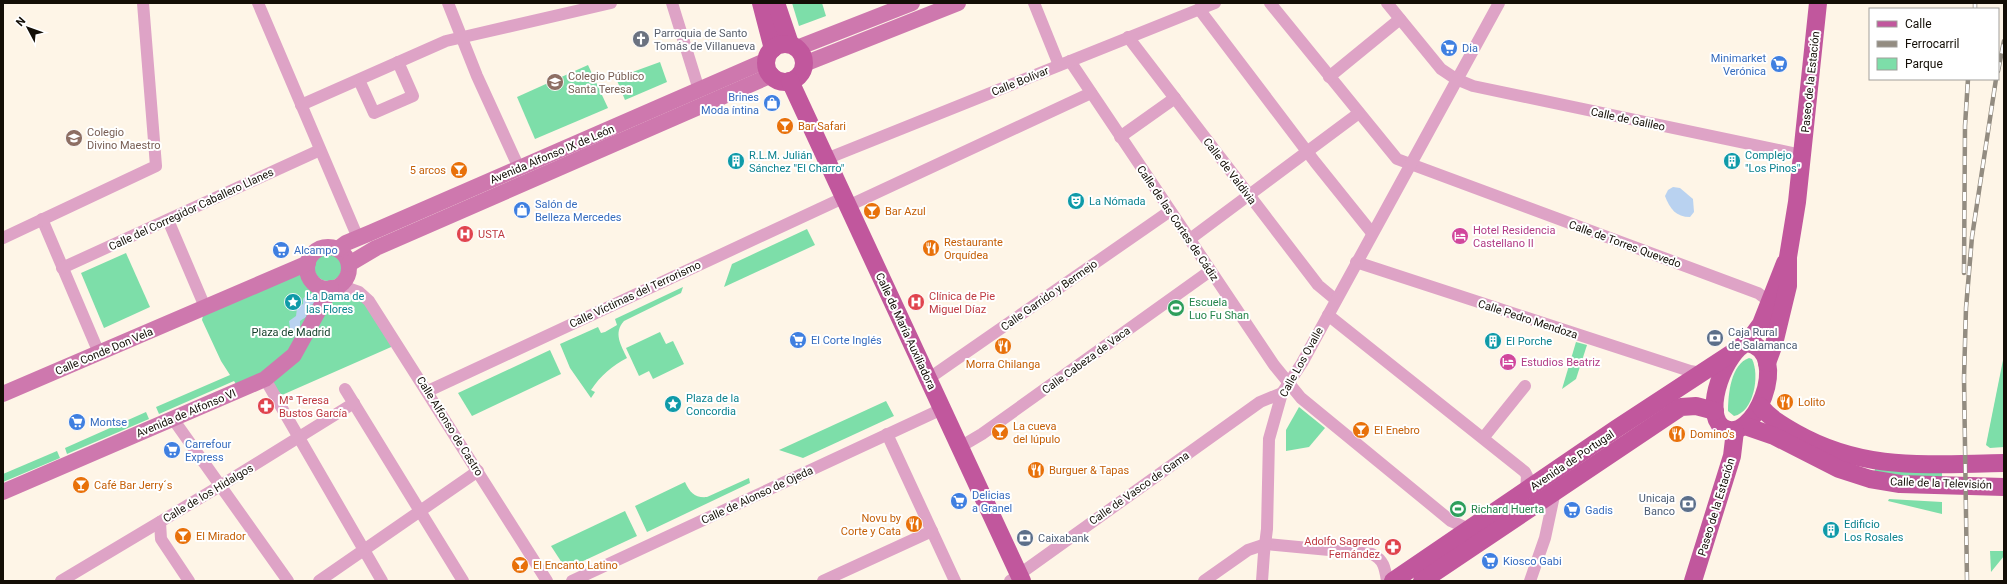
<svg xmlns="http://www.w3.org/2000/svg" width="2007" height="584" viewBox="0 0 2007 584" font-family="Roboto,sans-serif">
  <rect width="100%" height="100%" fill="#fef5e7"/>
  <g fill="#7ddea9">
    <polygon points="792,3 822,3 826,16 799,26"/>
    <polygon points="660,62 667,82 625,100 616,78"/>
    <polygon points="588,65 608,108 535,139 517,97"/>
    <polygon points="807,229 815,245 724,287 732,264"/>
    <polygon points="126,253 150,307 104,328 81,273"/>
    <circle cx="328" cy="267" r="14"/>
    <path d="M308 269C314 293 339 290 359 292L398 344 282 395 265 379 240 390 234 381 159 414 156 407 230 375 221 361 202 320 205 307Z"/>
    <path d="M683 287 681 293 624 321C613 333 621 345 627 358 612 366 601 375 591 390L595 392 591 398 570 368 560 344 598 327 601 333 605 332 617 325 615 319Z"/>
    <polygon points="660,332 666,344 673,341 684,364 653,379 649,371 639,376 626,348"/>
    <polygon points="1576,342 1587,345 1576,379 1562,389"/>
    <polygon points="550,350 561,374 472,416 458,393"/>
    <polygon points="2004,355 2004,447 1990,448 1986,445"/>
    <path d="M1749 358 1752 359C1760 375 1754 412 1734 416L1728 411C1728 394 1731 364 1749 358Z"/>
    <polygon points="886,401 894,416 803,458 779,450"/>
    <polygon points="1299,407 1325,428 1309,447 1286,451 1286,430"/>
    <polygon points="146,412 149,419 67,454 65,448"/>
    <polygon points="57,451 60,458 3,482 3,474"/>
    <polygon points="1875,469 1942,470 1942,479 1874,473"/>
    <path d="M749 478 750 483 647 532 635 506 685 482C690 493 695 498 707 497Z"/>
    <polygon points="1889,499 1942,502 1942,514 1888,501"/>
    <polygon points="625,511 637,536 566,569 551,546"/>
    <polygon points="1990,551 2004,551 2004,556 1991,572"/>
  </g>
  <g fill="#b9d2f0">
    <path d="M1673 187 1680 188 1693 199 1694 212 1690 217C1676 217 1670 209 1665 196L1668 190Z"/>
    <polygon points="307,294 312,294 315,301 313,304 308,306 306,317 300,321 300,328 293,330 290,328 289,321 296,316 297,308 303,304 303,299"/>
  </g>
  <g fill="none" stroke-linecap="round" stroke-linejoin="round">
    <g stroke="#dea3c6" stroke-width="12">
      <polyline points="258,3 358,238"/>
      <polyline points="448,3 477,76 519,168"/>
      <polyline points="672,3 699,90"/>
      <polyline points="1034,3 1059,65"/>
      <polyline points="1270,3 1397,159 1758,293 1770,302"/>
      <polyline points="1387,3 1441,69 1456,79 1473,86 1802,155"/>
      <polyline points="1199,9 1315,162 1372,233"/>
      <polyline points="1128,37 1318,285 1336,300"/>
      <polyline points="1070,61 1274,365 1301,398 1451,521 1469,529"/>
      <polyline points="1329,77 1400,19"/>
      <polyline points="359,80 374,113 413,96 398,62"/>
      <polyline points="301,105 446,41 611,3"/>
      <polyline points="1120,137 1175,98"/>
      <polyline points="826,159 1215,3"/>
      <polyline points="848,206 1091,93"/>
      <polyline points="42,219 99,353"/>
      <polyline points="168,220 205,307"/>
      <polyline points="3,238 156,166 143,3"/>
      <polyline points="1190,239 1359,113"/>
      <polyline points="1356,262 1690,371 1701,373"/>
      <polyline points="62,268 320,150"/>
      <polyline points="339,285 359,292 369,301 547,581"/>
      <polyline points="1328,315 1525,472 1527,476 1526,491"/>
      <polyline points="265,379 382,581"/>
      <polyline points="928,379 1170,211"/>
      <polyline points="345,389 463,581"/>
      <polyline points="428,391 843,198"/>
      <polyline points="173,419 288,581"/>
      <polyline points="887,434 955,581"/>
      <polyline points="1484,437 1525,386"/>
      <polyline points="960,447 982,434 1210,271"/>
      <polyline points="160,522 161,539 189,581"/>
      <polyline points="61,581 220,486 354,403"/>
      <polyline points="319,581 478,471"/>
      <polyline points="572,581 942,409"/>
      <polyline points="823,581 932,531"/>
      <polyline points="1010,581 1260,402 1282,393"/>
      <path d="M1204 581 1248 550 1266 544 1372 554C1384 560 1385 568 1387 581"/>
      <polyline points="1262,581 1264,553 1267,529 1269,439 1282,393 1302,363 1499,3"/>
      <polyline points="1530,581 1545,538 1555,491"/>
    </g>
    <g stroke="#ce78ae" stroke-width="16">
      <polyline points="797,48 912,3"/>
      <polyline points="804,64 958,3"/>
      <circle cx="328" cy="268" r="21"/>
      <polyline points="338,249 346,243 370,233 767,60"/>
      <polyline points="349,264 376,248 772,75"/>
      <polyline points="3,394 308,263"/>
      <polyline points="3,492 265,379 294,355 331,288"/>
    </g>
    <g stroke="#c1579d" stroke-width="18">
      <polyline points="761,3 773,49"/>
      <polyline points="776,3 790,44"/>
      <circle cx="785" cy="63" r="19"/>
      <polyline points="790,81 1022,581"/>
      <path d="M1747 343C1794 351 1752 450 1722 427 1702 411 1726 350 1747 343Z"/>
      <polyline points="1747,343 1761,324 1785,263"/>
      <polyline points="1767,363 1774,344 1788,286 1788,257 1797,202 1818,3"/>
      <path d="M1760 406C1770 418 1782 425 1796 433 1865 472 1929 464 2004 463"/>
      <polyline points="1745,426 1774,436 1839,469 1870,479 1900,484 2004,487"/>
      <polyline points="1393,581 1616,429 1732,353"/>
      <polyline points="1422,581 1681,407 1696,406 1715,411"/>
      <polyline points="1693,581 1732,456 1735,431"/>
    </g>
    <g stroke="#938c81" stroke-width="4.5">
      <g id="rail">
        <polyline points="1975,9 1975,3"/>
        <polyline points="1998,71 2004,41"/>
        <polyline points="1964,273 1965,126 1968,79"/>
        <polyline points="1967,581 1964,378 1966,308 1972,237 1996,79"/>
      </g>
    </g>
    <use href="#rail" stroke="#fff" stroke-width="3" stroke-dasharray="9" stroke-linecap="butt"/>
  </g>
  <defs>
    <g id="church-disc" transform="scale(0.9)"><circle r="9.5" fill="#6b7280" stroke="#fff"/><path d="M-1.2-6h2.4v3.5h3.3v2.4h-3.3V6h-2.4V-.1h-3.3v-2.4h3.3Z" fill="#fff"/></g>
    <g id="supermarket-disc" transform="scale(0.9)"><circle r="9.5" fill="#3f7fe0" stroke="#fff"/><path d="M-6-5.5h2.5l.6 2H6L4.5 2H-2.5L-4.4-4H-6ZM-1.5 3.2a1.3 1.3 0 1 0 .1 0ZM3 3.2a1.3 1.3 0 1 0 .1 0Z" fill="#fff"/></g>
    <g id="school-disc" transform="scale(0.9)"><circle r="9.5" fill="#8d6e63" stroke="#fff"/><path d="M0-5L7-2L0 1L-7-2ZM-4 1L0 2.5L4 1V4Q0 6-4 4Z" fill="#fff"/></g>
    <g id="shop-disc" transform="scale(0.9)"><circle r="9.5" fill="#3f7fe0" stroke="#fff"/><path d="M-5-2.5h2.3a2.7 3.5 0 0 1 5.4 0H5L5.5 6h-11ZM-1.5-2.5h3a1.5 2.3 0 0 0-3 0Z" fill="#fff"/></g>
    <g id="bar-disc" transform="scale(0.9)"><circle r="9.5" fill="#e8710a" stroke="#fff"/><path d="M-6-5H6L.8 .8V4.5H3.5V6h-7V4.5H-.8V.8Z" fill="#fff"/></g>
    <g id="building-disc" transform="scale(0.9)"><circle r="9.5" fill="#0f9aa8" stroke="#fff"/><path d="M-4-6H4V6H1V3H-1V6H-4ZM-2.5-4.3h1.7v1.8h-1.7ZM.8-4.3h1.7v1.8H.8ZM-2.5-1h1.7V.8h-1.7ZM.8-1h1.7V.8H.8Z" fill="#fff"/></g>
    <g id="theatre-disc" transform="scale(0.9)"><circle r="9.5" fill="#0f9aa8" stroke="#fff"/><path d="M-5-5.5Q0-4 5-5.5V0Q5 5 0 6Q-5 5-5 0ZM-3.3-2.5H-1v1.5H-3.3ZM1-2.5H3.3v1.5H1ZM-2.8 1Q0 5.5 2.8 1Z" fill="#fff"/></g>
    <g id="hospital-disc" transform="scale(0.9)"><circle r="9.5" fill="#e0444e" stroke="#fff"/><path d="M-5-5h3v3.5h4V-5h3V5h-3V1.5h-4V5h-3Z" fill="#fff"/></g>
    <g id="hotel-disc" transform="scale(0.9)"><circle r="9.5" fill="#d1479c" stroke="#fff"/><path d="M-6-4.5h1.5V1H6V5H4.5V3h-9V5H-6ZM-4 0a1.8 1.8 0 1 1 3.6 0ZM.5 0V-2.5h3Q6-2.5 6 0Z" fill="#fff"/></g>
    <g id="restaurant-disc" transform="scale(0.9)"><circle r="9.5" fill="#e8710a" stroke="#fff"/><path d="M-5-6h1v4h1v-4h1v4h1v-4h1v5L-1.5 .5V6h-2V.5L-5-1ZM5-6V6H3V1.5H1.5Q1.5-4 5-6Z" fill="#fff"/></g>
    <g id="sight-disc" transform="scale(0.9)"><circle r="9.5" fill="#0f9aa8" stroke="#fff"/><path d="M0-6L1.8-2.2L6-1.7L2.9 1.2L3.7 5.4L0 3.3L-3.7 5.4L-2.9 1.2L-6-1.7L-1.8-2.2Z" fill="#fff"/></g>
    <g id="stadium-disc" transform="scale(0.9)"><circle r="9.5" fill="#2e9e5b" stroke="#fff"/><path d="M0-5a6.5 5 0 1 0 0 10a6.5 5 0 1 0 0-10ZM-3.5-1.8h7v3.6h-7Z" fill="#fff"/></g>
    <g id="bank-disc" transform="scale(0.9)"><circle r="9.5" fill="#5c6f8a" stroke="#fff"/><path d="M-6-4H6V4H-6ZM0-2.3a2.3 2.3 0 1 0 0 4.6a2.3 2.3 0 1 0 0-4.6Z" fill="#fff"/></g>
    <g id="pharmacy-disc" transform="scale(0.9)"><circle r="9.5" fill="#e0444e" stroke="#fff"/><path d="M-2-6h4v4h4v4h-4v4h-4v-4h-4v-4h4Z" fill="#fff"/></g>
  </defs>
  <g fill-rule="evenodd">
    <use href="#church-disc" x="641" y="39"/>
    <use href="#supermarket-disc" x="1449" y="48"/>
    <use href="#supermarket-disc" x="1779" y="64"/>
    <use href="#school-disc" x="555" y="82"/>
    <use href="#shop-disc" x="772" y="103"/>
    <use href="#bar-disc" x="785" y="126"/>
    <use href="#school-disc" x="74" y="138"/>
    <use href="#building-disc" x="736" y="161"/>
    <use href="#building-disc" x="1732" y="161"/>
    <use href="#bar-disc" x="459" y="170"/>
    <use href="#theatre-disc" x="1076" y="201"/>
    <use href="#shop-disc" x="522" y="210"/>
    <use href="#bar-disc" x="872" y="211"/>
    <use href="#hospital-disc" x="465" y="234"/>
    <use href="#hotel-disc" x="1460" y="236"/>
    <use href="#restaurant-disc" x="931" y="248"/>
    <use href="#supermarket-disc" x="281" y="250"/>
    <use href="#sight-disc" x="293" y="302"/>
    <use href="#hospital-disc" x="916" y="302"/>
    <use href="#stadium-disc" x="1176" y="308"/>
    <use href="#bank-disc" x="1715" y="338"/>
    <use href="#supermarket-disc" x="798" y="340"/>
    <use href="#building-disc" x="1493" y="341"/>
    <use href="#restaurant-disc" x="1003" y="346"/>
    <use href="#hotel-disc" x="1508" y="362"/>
    <use href="#restaurant-disc" x="1785" y="402"/>
    <use href="#sight-disc" x="673" y="404"/>
    <use href="#pharmacy-disc" x="266" y="406"/>
    <use href="#supermarket-disc" x="77" y="422"/>
    <use href="#bar-disc" x="1361" y="430"/>
    <use href="#bar-disc" x="1000" y="432"/>
    <use href="#restaurant-disc" x="1677" y="434"/>
    <use href="#supermarket-disc" x="172" y="450"/>
    <use href="#restaurant-disc" x="1036" y="470"/>
    <use href="#bar-disc" x="81" y="485"/>
    <use href="#supermarket-disc" x="959" y="501"/>
    <use href="#bank-disc" x="1688" y="504"/>
    <use href="#stadium-disc" x="1458" y="509"/>
    <use href="#supermarket-disc" x="1572" y="510"/>
    <use href="#restaurant-disc" x="914" y="524"/>
    <use href="#building-disc" x="1831" y="530"/>
    <use href="#bar-disc" x="183" y="536"/>
    <use href="#bank-disc" x="1025" y="538"/>
    <use href="#pharmacy-disc" x="1393" y="547"/>
    <use href="#supermarket-disc" x="1490" y="561"/>
    <use href="#bar-disc" x="520" y="565"/>
  </g>
  <g text-anchor="middle" stroke-width="4" stroke-linejoin="round" paint-order="stroke">
    <g font-size="11" fill="#5b616d" stroke="#fff" text-anchor="start">
      <text x="654" y="37">Parroquia de Santo<tspan x="654" dy="13">Tomás de Villanueva</tspan></text>
    </g>
    <g font-size="11" fill="#366cbe" stroke="#fff" text-anchor="start">
      <text x="1462" y="52">Dia</text>
      <text x="1766" y="62" text-anchor="end">Minimarket<tspan x="1766" dy="13">Verónica</tspan></text>
      <text x="759" y="101" text-anchor="end">Brines<tspan x="759" dy="13">Moda íntina</tspan></text>
      <text x="535" y="208">Salón de<tspan x="535" dy="13">Belleza Mercedes</tspan></text>
      <text x="294" y="254">Alcampo</text>
      <text x="811" y="344">El Corte Inglés</text>
      <text x="90" y="426">Montse</text>
      <text x="185" y="448">Carrefour<tspan x="185" dy="13">Express</tspan></text>
      <text x="972" y="499">Delicias<tspan x="972" dy="13">a Granel</tspan></text>
      <text x="1585" y="514">Gadis</text>
      <text x="1503" y="565">Kiosco Gabi</text>
    </g>
    <g font-size="11" fill="#785e54" stroke="#fff" text-anchor="start">
      <text x="568" y="80">Colegio Público<tspan x="568" dy="13">Santa Teresa</tspan></text>
      <text x="87" y="136">Colegio<tspan x="87" dy="13">Divino Maestro</tspan></text>
    </g>
    <g font-size="11" fill="#130e06" stroke="#fff">
      <text transform="translate(1020 81) rotate(-22)" y="4">Calle Bolívar</text>
      <text transform="translate(1810 82) rotate(-84)" y="4">Paseo de la Estación</text>
      <text transform="translate(1628 119) rotate(12)" y="4">Calle de Galileo</text>
      <text transform="translate(552 154) rotate(-23)" y="4">Avenida Alfonso IX de León</text>
      <text transform="translate(1230 171) rotate(53)" y="4">Calle de Valdivia</text>
      <text transform="translate(191 209) rotate(-25)" y="4">Calle del Corregidor Caballero Llanes</text>
      <text transform="translate(1178 223) rotate(56)" y="4">Calle de las Cortes de Cádiz</text>
      <text transform="translate(1625 244) rotate(20)" y="4">Calle de Torres Quevedo</text>
      <text transform="translate(635 294) rotate(-25)" y="4">Calle Víctimas del Terrorismo</text>
      <text transform="translate(1049 295) rotate(-35)" y="4">Calle Garrido y Bermejo</text>
      <text transform="translate(1528 319) rotate(18)" y="4">Calle Pedro Mendoza</text>
      <text transform="translate(906 331) rotate(65)" y="4">Calle de María Auxiliadora</text>
      <text transform="translate(104 351) rotate(-23)" y="4">Calle Conde Don Vela</text>
      <text transform="translate(1086 360) rotate(-36)" y="4">Calle Cabeza de Vaca</text>
      <text transform="translate(1301 362) rotate(-61)" y="4">Calle Los Ovalle</text>
      <text transform="translate(186 413) rotate(-23)" y="4">Avenida de Alfonso VI</text>
      <text transform="translate(450 426) rotate(58)" y="4">Calle Alfonso de Castro</text>
      <text transform="translate(1572 460) rotate(-34)" y="4">Avenida de Portugal</text>
      <text transform="translate(1941 483) rotate(2)" y="4">Calle de la Televisión</text>
      <text transform="translate(1139 488) rotate(-35)" y="4">Calle de Vasco de Gama</text>
      <text transform="translate(208 493) rotate(-31)" y="4">Calle de los Hidalgos</text>
      <text transform="translate(757 495) rotate(-25)" y="4">Calle de Alonso de Ojeda</text>
      <text transform="translate(1716 507) rotate(-73)" y="4">Paseo de la Estación</text>
    </g>
    <g font-size="11" fill="#c56008" stroke="#fff" text-anchor="start">
      <text x="798" y="130">Bar Safari</text>
      <text x="446" y="174" text-anchor="end">5 arcos</text>
      <text x="885" y="215">Bar Azul</text>
      <text x="944" y="246">Restaurante<tspan x="944" dy="13">Orquídea</tspan></text>
      <text x="1003" y="368" text-anchor="middle">Morra Chilanga</text>
      <text x="1798" y="406">Lolito</text>
      <text x="1013" y="430">La cueva<tspan x="1013" dy="13">del lúpulo</tspan></text>
      <text x="1374" y="434">El Enebro</text>
      <text x="1690" y="438">Domino's</text>
      <text x="1049" y="474">Burguer &amp; Tapas</text>
      <text x="94" y="489">Café Bar Jerry´s</text>
      <text x="901" y="522" text-anchor="end">Novu by<tspan x="901" dy="13">Corte y Cata</tspan></text>
      <text x="196" y="540">El Mirador</text>
      <text x="533" y="569">El Encanto Latino</text>
    </g>
    <g font-size="11" fill="#0d838f" stroke="#fff" text-anchor="start">
      <text x="749" y="159">R.L.M. Julián<tspan x="749" dy="13">Sánchez "El Charro"</tspan></text>
      <text x="1745" y="159">Complejo<tspan x="1745" dy="13">"Los Pinos"</tspan></text>
      <text x="1089" y="205">La Nómada</text>
      <text x="306" y="300">La Dama de<tspan x="306" dy="13">las Flores</tspan></text>
      <text x="1506" y="345">El Porche</text>
      <text x="686" y="402">Plaza de la<tspan x="686" dy="13">Concordia</tspan></text>
      <text x="1844" y="528">Edificio<tspan x="1844" dy="13">Los Rosales</tspan></text>
    </g>
    <g font-size="11" fill="#b23c85" stroke="#fff" text-anchor="start">
      <text x="1473" y="234">Hotel Residencia<tspan x="1473" dy="13">Castellano II</tspan></text>
      <text x="1521" y="366">Estudios Beatriz</text>
    </g>
    <g font-size="11" fill="#be3a42" stroke="#fff" text-anchor="start">
      <text x="478" y="238">USTA</text>
      <text x="929" y="300">Clínica de Pie<tspan x="929" dy="13">Miguel Díaz</tspan></text>
      <text x="279" y="404">Mª Teresa<tspan x="279" dy="13">Bustos García</tspan></text>
      <text x="1380" y="545" text-anchor="end">Adolfo Sagredo<tspan x="1380" dy="13">Fernández</tspan></text>
    </g>
    <g font-size="11" fill="#27864d" stroke="#fff" text-anchor="start">
      <text x="1189" y="306">Escuela<tspan x="1189" dy="13">Luo Fu Shan</tspan></text>
      <text x="1471" y="513">Richard Huerta</text>
    </g>
    <g font-size="11" fill="#113d28" stroke="#fff">
      <text x="291" y="336">Plaza de Madrid</text>
    </g>
    <g font-size="11" fill="#4e5e75" stroke="#fff" text-anchor="start">
      <text x="1728" y="336">Caja Rural<tspan x="1728" dy="13">de Salamanca</tspan></text>
      <text x="1675" y="502" text-anchor="end">Unicaja<tspan x="1675" dy="13">Banco</tspan></text>
      <text x="1038" y="542">Caixabank</text>
    </g>
  </g>
  <rect width="2007" height="584" fill="none" stroke="#130e06" stroke-width="8"/>
  <rect x="1869" y="8" width="130" height="72" fill="#ffffff" stroke="#a19f9b"/>
  <rect x="1877" y="21" width="20" height="6" fill="#c1579d" stroke="#a19f9b"/>
  <text x="1905" y="28" font-size="12" fill="#130e06">Calle</text>
  <rect x="1877" y="41" width="20" height="6" fill="#938c81" stroke="#a19f9b"/>
  <text x="1905" y="48" font-size="12" fill="#130e06">Ferrocarril</text>
  <rect x="1877" y="58" width="20" height="12" fill="#7ddea9" stroke="#a19f9b"/>
  <text x="1905" y="68" font-size="12" fill="#130e06">Parque</text>
  <g transform="translate(28 28) rotate(311)" stroke="#ffffff" stroke-width="3" paint-order="stroke">
  <path d="M0-3L7 15L0 10L-7 15Z" fill="#130e06"/>
  <text y="-6" font-size="11" font-weight="bold" text-anchor="middle" fill="#130e06">N</text>
  </g>
</svg>
